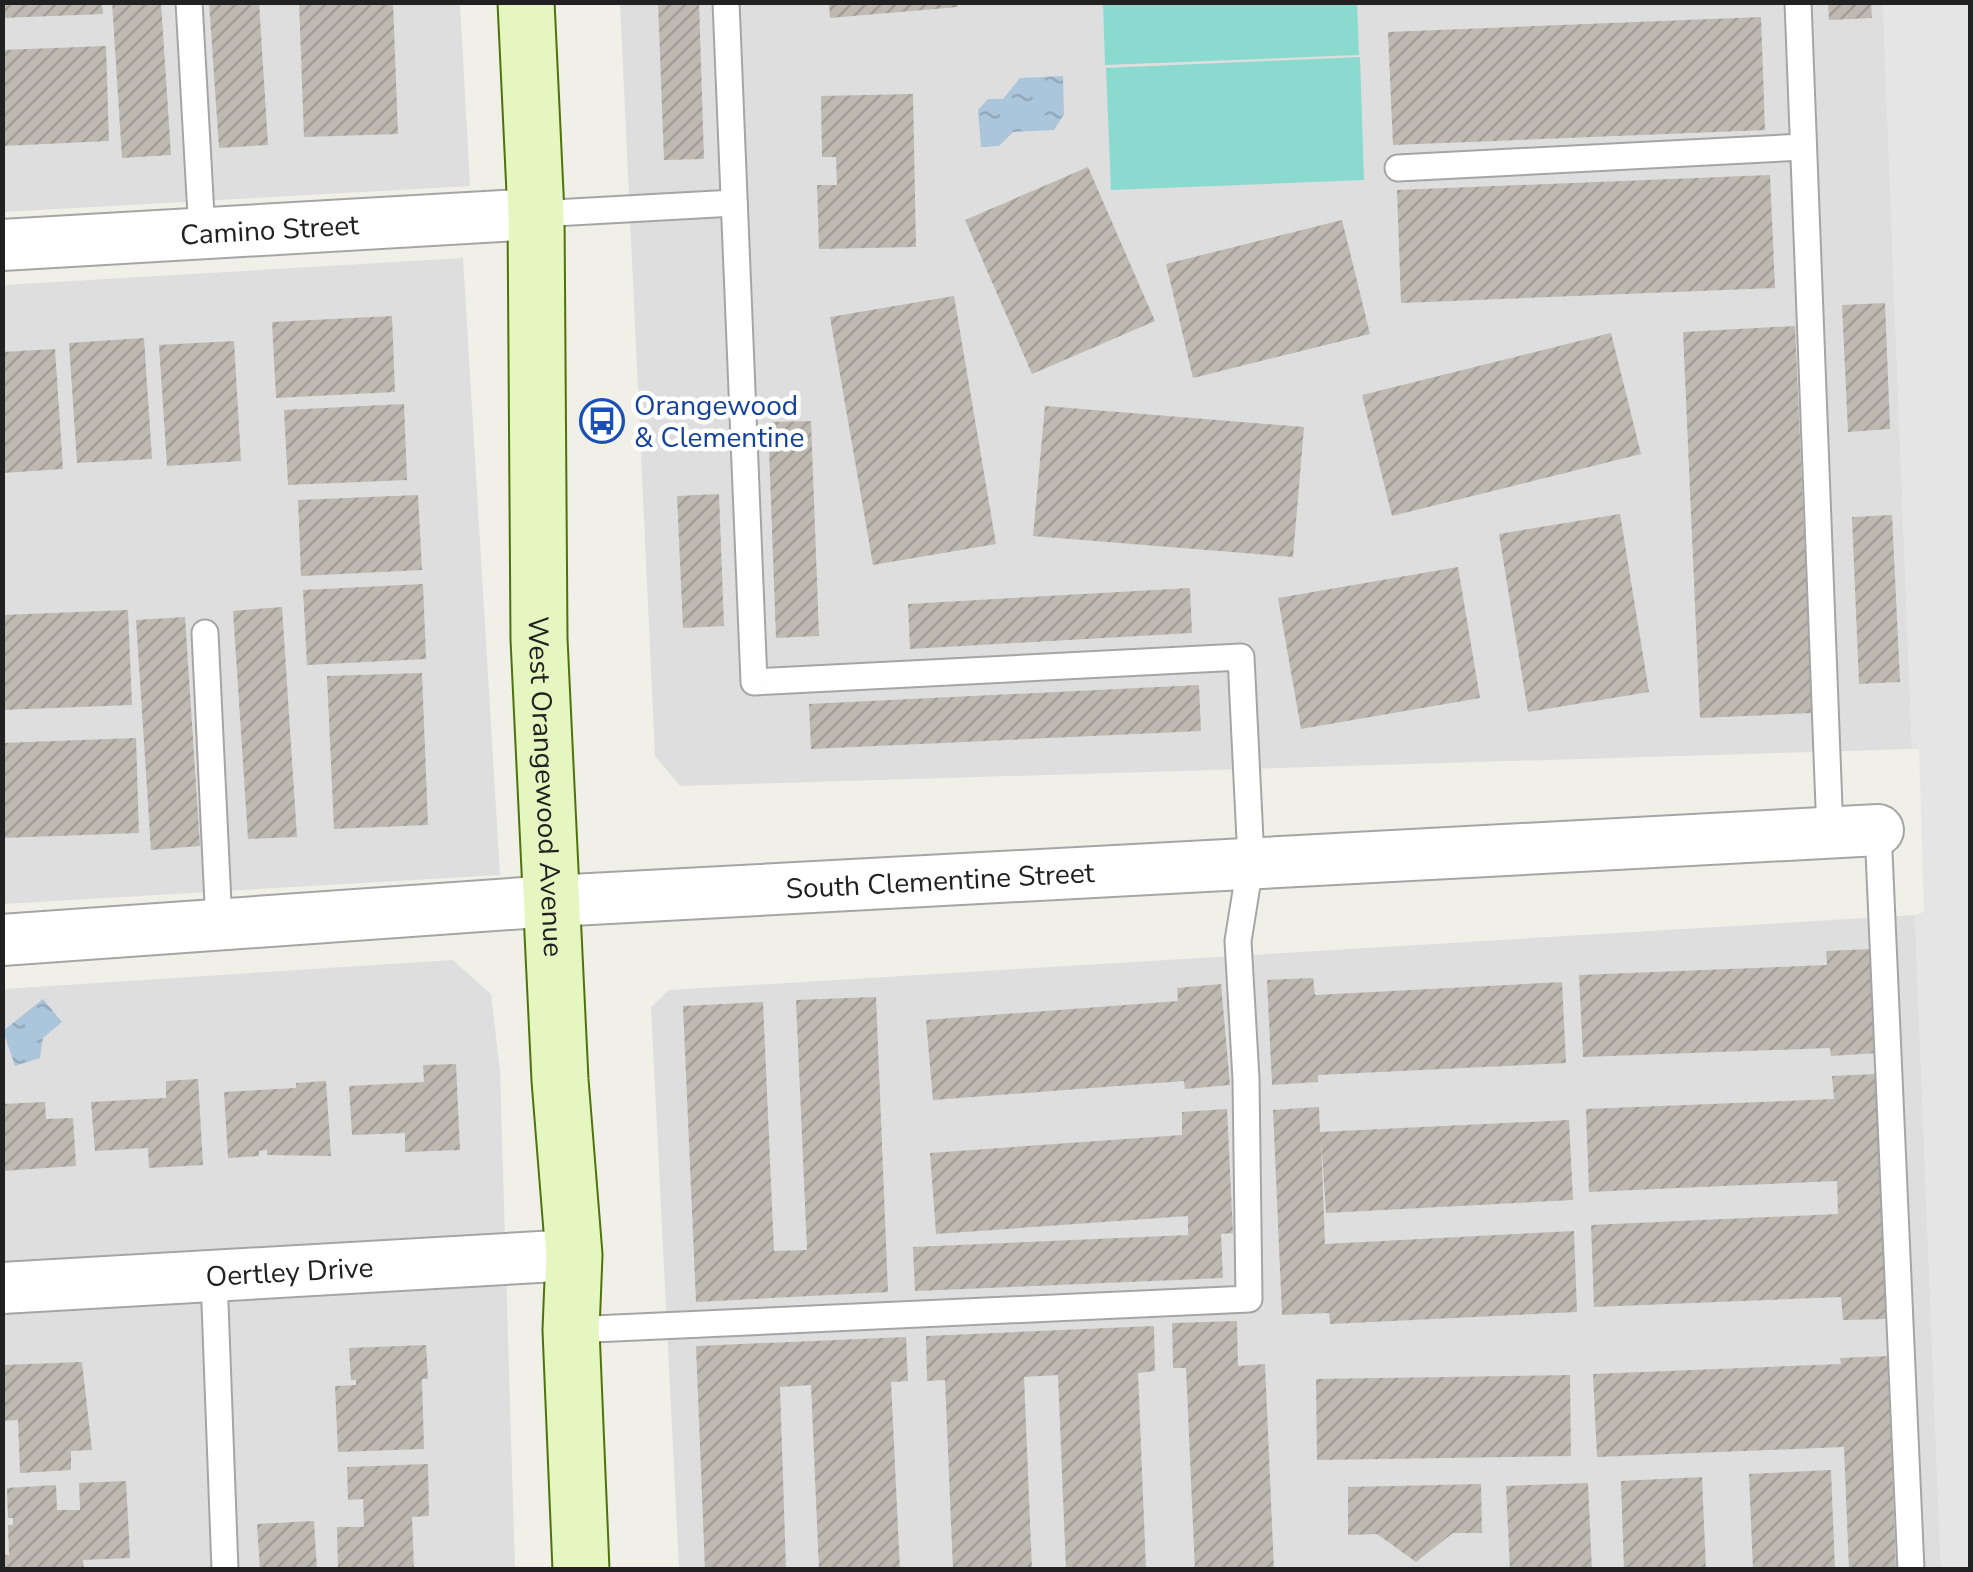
<svg xmlns="http://www.w3.org/2000/svg" width="1973" height="1572" viewBox="0 0 1973 1572" font-family="'Nunito Sans',sans-serif">
  <defs>
    <pattern id="water-ripples" width="26" height="14" patternUnits="userSpaceOnUse" patternTransform="scale(2.5)"><rect width="26" height="14" fill="#abc5db"/><path d="M2 4q2-2 4 0t4 0M15 11q2-2 4 0t4 0" fill="none" stroke="#93a9bc"/></pattern>
    <pattern id="building-hatch" width="6" height="6" patternUnits="userSpaceOnUse" patternTransform="scale(2.5)"><rect width="6" height="6" fill="#beb9b1"/><path d="M-1 1l2-2M0 6l6-6M5 7l2-2" fill="none" stroke="#a39f98"/></pattern>
  </defs>
  <rect width="100%" height="100%" fill="#f0f0e8"/>
  <g fill="#dfdede">
    <polygon points="3,3 460,3 470,186 3,212"/>
    <polygon points="620,3 1883,3 1912,749 680,786 655,756"/>
    <polygon points="463,258 500,875 3,904 3,285"/>
    <polygon points="1915,915 1941,1569 679,1569 651,1007 669,990"/>
    <polygon points="453,960 491,994 500,1070 515,1569 3,1570 3,989"/>
  </g>
  <g fill="#8bdacf">
    <polygon points="1103,3 1357,3 1359,55 1105,65"/>
    <polygon points="1360,57 1364,180 1111,190 1106,68"/>
  </g>
  <polygon fill="#e5e5e5" points="1883,3 1970,3 1970,1569 1941,1569 1915,915 1924,912 1919,749 1912,749"/>
  <g fill="url(#water-ripples)">
    <polygon points="1063,76 1064,114 1054,130 1013,132 999,146 981,147 978,110 988,99 1003,99 1020,78"/>
    <polygon points="43,999 62,1022 43,1038 40,1058 15,1066 3,1031"/>
  </g>
  <g fill="url(#building-hatch)">
    <polygon points="2,2 102,2 103,14 2,18"/>
    <polygon points="112,2 161,2 171,155 122,158"/>
    <polygon points="209,2 259,2 268,145 219,148"/>
    <polygon points="299,2 393,2 398,134 304,137"/>
    <polygon points="658,2 699,2 704,159 664,160"/>
    <polygon points="829,2 958,2 958,7 830,18"/>
    <polygon points="1828,2 1871,2 1872,18 1829,20"/>
    <polygon points="1761,17 1765,130 1393,145 1388,32"/>
    <polygon points="106,46 109,141 2,146 2,50"/>
    <polygon points="913,94 916,247 819,249 817,185 837,185 836,157 822,157 821,96"/>
    <polygon points="1088,167 1155,321 1032,374 965,220"/>
    <polygon points="1770,175 1775,288 1401,303 1397,190"/>
    <polygon points="1342,220 1370,334 1193,378 1166,264"/>
    <polygon points="954,296 996,544 873,565 830,317"/>
    <polygon points="1885,303 1890,429 1848,432 1842,305"/>
    <polygon points="392,316 395,392 276,398 272,322"/>
    <polygon points="1795,326 1812,713 1700,718 1683,332"/>
    <polygon points="1611,333 1641,454 1392,516 1362,395"/>
    <polygon points="144,338 152,459 77,463 69,343"/>
    <polygon points="234,341 241,461 167,466 159,345"/>
    <polygon points="55,349 63,469 2,473 2,352"/>
    <polygon points="404,404 407,480 288,485 284,410"/>
    <polygon points="1045,406 1304,427 1293,557 1033,536"/>
    <polygon points="811,421 819,636 776,638 768,422"/>
    <polygon points="719,494 724,626 683,628 677,496"/>
    <polygon points="418,495 422,570 301,576 298,500"/>
    <polygon points="1620,514 1649,692 1528,712 1499,534"/>
    <polygon points="1892,515 1900,682 1859,684 1852,517"/>
    <polygon points="1458,567 1480,698 1301,729 1278,598"/>
    <polygon points="423,584 426,659 307,665 303,590"/>
    <polygon points="1190,588 1192,633 910,649 908,604"/>
    <polygon points="282,607 297,837 248,839 233,611"/>
    <polygon points="128,610 132,705 2,710 2,615"/>
    <polygon points="185,617 200,846 151,850 136,620"/>
    <polygon points="422,673 428,825 334,829 327,676"/>
    <polygon points="1199,685 1201,731 811,749 809,704"/>
    <polygon points="136,738 139,833 2,838 2,743"/>
    <polygon points="1872,949 1878,1053 1831,1056 1830,1048 1583,1057 1579,975 1827,965 1826,951"/>
    <polygon points="1313,978 1315,995 1562,982 1566,1063 1318,1075 1318,1082 1272,1085 1267,980"/>
    <polygon points="1221,984 1230,1085 1185,1089 1184,1081 933,1100 926,1020 1178,1001 1177,988"/>
    <polygon points="876,997 888,1292 696,1302 683,1006 763,1002 774,1251 807,1250 796,1000"/>
    <polygon points="456,1064 460,1150 405,1152 405,1133 352,1135 349,1086 424,1082 423,1065"/>
    <polygon points="1876,1074 1886,1319 1843,1320 1841,1297 1594,1307 1591,1225 1838,1214 1837,1181 1589,1192 1586,1109 1834,1099 1832,1076"/>
    <polygon points="198,1079 203,1165 149,1168 148,1148 95,1151 91,1102 166,1098 166,1081"/>
    <polygon points="326,1081 331,1156 267,1155 267,1150 259,1151 259,1156 228,1158 224,1092 296,1088 296,1083"/>
    <polygon points="45,1102 46,1119 73,1118 76,1166 2,1171 2,1104"/>
    <polygon points="1319,1107 1320,1132 1569,1120 1573,1200 1326,1213 1321,1138 1325,1244 1574,1231 1577,1312 1330,1324 1329,1313 1282,1315 1273,1110"/>
    <polygon points="1227,1109 1233,1233 1221,1234 1223,1278 915,1291 913,1247 1188,1235 1188,1216 936,1234 930,1153 1182,1135 1182,1112"/>
    <polygon points="1237,1321 1238,1366 1265,1364 1274,1570 1195,1570 1186,1368 1173,1368 1172,1323"/>
    <polygon points="1154,1326 1155,1371 1138,1373 1146,1570 1066,1570 1058,1375 1024,1377 1032,1570 953,1570 945,1380 927,1381 926,1336"/>
    <polygon points="906,1337 908,1381 891,1382 900,1570 819,1570 811,1385 780,1387 786,1570 705,1570 696,1346"/>
    <polygon points="426,1345 428,1379 422,1379 424,1449 338,1452 335,1386 356,1385 356,1380 351,1380 349,1348"/>
    <polygon points="1888,1356 1896,1570 1849,1570 1844,1447 1597,1457 1593,1374 1841,1364 1840,1358"/>
    <polygon points="82,1362 92,1450 71,1451 71,1470 20,1473 18,1420 2,1421 2,1365"/>
    <polygon points="1570,1375 1571,1456 1317,1460 1316,1379"/>
    <polygon points="428,1464 429,1516 412,1517 414,1569 338,1570 337,1527 364,1527 363,1499 348,1500 347,1467"/>
    <polygon points="1831,1470 1835,1570 1753,1570 1749,1474"/>
    <polygon points="1702,1477 1706,1570 1624,1570 1621,1481"/>
    <polygon points="126,1481 130,1558 83,1560 84,1570 4,1570 4,1555 9,1555 8,1525 13,1525 13,1518 8,1518 7,1488 56,1485 57,1510 80,1510 79,1483"/>
    <polygon points="1588,1483 1592,1570 1510,1570 1506,1486"/>
    <polygon points="1481,1484 1482,1533 1453,1533 1416,1562 1377,1534 1348,1535 1348,1487"/>
    <polygon points="314,1521 317,1570 260,1570 257,1524"/>
  </g>
  <g fill="none" stroke-linecap="round" stroke-linejoin="round">
    <g stroke="#a5a5a5" stroke-width="29">
      <g id="lane">
        <polyline points="189,2 202,233"/>
        <polyline points="1798,2 1830,833"/>
        <polyline points="1398,168 1803,147"/>
        <polyline points="536,214 734,203"/>
        <polyline points="205,633 219,924"/>
        <polyline points="1878,830 1911,1570"/>
        <polyline points="214,1277 225,1570"/>
        <polyline points="571,1330 1249,1299 1246,1079 1238,941 1251,860 1241,657 754,682 726,2"/>
      </g>
    </g>
    <g stroke="#a5a5a5" stroke-width="54">
      <g id="street">
        <path id="s1" d="M2 245 536 214"/>
        <path id="s2" d="M2 940 553 901 1878 830"/>
        <path id="s3" d="M2 1288 574 1255"/>
      </g>
    </g>
    <g stroke="#4f730c" stroke-width="59">
      <g id="secondary">
        <path id="s4" d="M526 2 536 214 539 639 560 1080 574 1255 571 1330 581 1570"/>
      </g>
    </g>
    <use href="#lane" stroke="#fff" stroke-width="25"/>
    <use href="#street" stroke="#fff" stroke-width="50"/>
    <use href="#secondary" stroke="#e6f6c0" stroke-width="55"/>
  </g>
  <defs>
    <g id="bus-ring" transform="scale(2.25)"><circle r="9.5" fill="#fff" stroke="#1a4fb4" stroke-width="1.5"/><path d="M-5-6H5V4H4V6H2V4H-2V6H-4V4H-5ZM-3.5-4V0h7V-4ZM-3.5 1.2v1.5H-2V1.2ZM2 1.2v1.5H3.5V1.2Z" fill="#1a4fb4"/></g>
  </defs>
  <g fill-rule="evenodd">
    <use href="#bus-ring" x="602" y="421"/>
  </g>
  <g text-anchor="middle" stroke-width="9" stroke-linejoin="round" paint-order="stroke">
    <g font-size="28" fill="#212121" stroke="#fff">
      <text dy="10" stroke="none"><textPath href="#s1" startOffset="268">Camino Street</textPath></text>
      <text dy="10" stroke="none"><textPath href="#s4" startOffset="785">West Orangewood Avenue</textPath></text>
      <text dy="10" stroke="none"><textPath href="#s2" startOffset="940">South Clementine Street</textPath></text>
      <text dy="10" stroke="none"><textPath href="#s3" startOffset="288">Oertley Drive</textPath></text>
    </g>
    <g font-size="28" fill="#164399" stroke="#fff" text-anchor="start">
      <text x="634" y="415">Orangewood<tspan x="634" dy="32">&amp; Clementine</tspan></text>
    </g>
  </g>
  <rect width="1973" height="1572" fill="none" stroke="#212121" stroke-width="10"/>
</svg>
